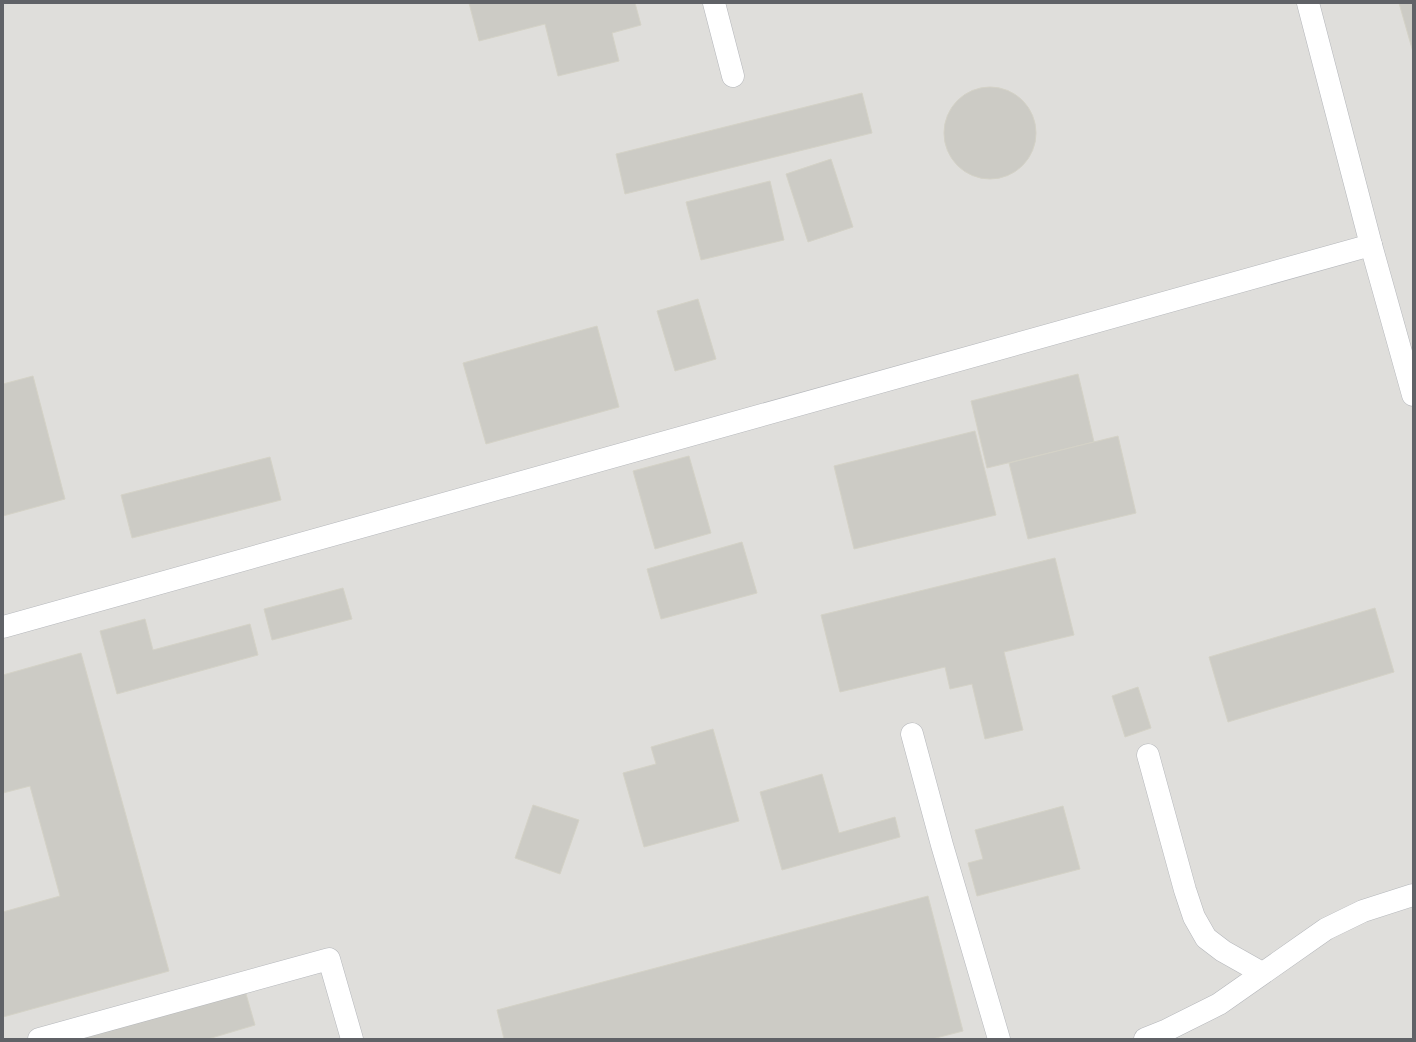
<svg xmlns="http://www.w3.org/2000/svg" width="1416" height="1042" viewBox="0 0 1416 1042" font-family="Cabin,sans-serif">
  <rect width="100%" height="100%" fill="#f0efe9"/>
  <rect fill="#dfdedb" x="3" y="3" width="1410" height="1036"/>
  <g fill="#cccbc5" stroke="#d4d2c7">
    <polygon points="469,3 635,3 641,25 612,33 619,61 558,76 545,24 479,41"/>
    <polygon points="1399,3 1413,3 1413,52"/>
    <circle cx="990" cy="133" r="46"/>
    <polygon points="862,93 872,133 625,194 616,154"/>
    <polygon points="831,159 853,227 808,242 786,174"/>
    <polygon points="770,181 784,240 701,260 686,202"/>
    <polygon points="698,299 716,359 675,371 657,311"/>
    <polygon points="597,326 619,407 486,444 463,363"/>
    <polygon points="1078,374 1094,442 987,468 971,401"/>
    <polygon points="33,376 65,499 3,516 3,384"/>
    <polygon points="975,431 996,515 854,549 834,466"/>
    <polygon points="1118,436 1136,513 1028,539 1009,463"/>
    <polygon points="689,456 711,533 655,549 633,471"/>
    <polygon points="270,457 281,500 132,538 121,495"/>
    <polygon points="742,542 757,593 661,619 647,569"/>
    <polygon points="1055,558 1074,635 1004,652 1023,730 985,739 972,684 950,689 945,667 840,692 821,615"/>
    <polygon points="343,588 352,619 272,640 264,609"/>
    <polygon points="1375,608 1394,672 1228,722 1209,657"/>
    <polygon points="145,619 153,650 250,624 258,655 117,694 100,631"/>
    <polygon points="81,653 169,971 3,1017 3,912 60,896 30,786 3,793 3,675"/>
    <polygon points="1138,687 1151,728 1125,737 1112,696"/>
    <polygon points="713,729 739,821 644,847 623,773 656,764 651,747"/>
    <polygon points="822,774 839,833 895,817 900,837 782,870 760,792"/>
    <polygon points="533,805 579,820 560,874 515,858"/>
    <polygon points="1063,806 1080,869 977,896 968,863 983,859 975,830"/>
    <polygon points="928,896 963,1031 932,1039 504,1039 497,1010"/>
    <polygon points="244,987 255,1025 208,1039 64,1039"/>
  </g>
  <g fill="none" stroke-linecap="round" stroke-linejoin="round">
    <g stroke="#b5b7bb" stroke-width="23">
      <g id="minor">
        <polyline points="714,3 733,76"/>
        <polyline points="1308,3 1371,245 1413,395"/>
        <polyline points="3,627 1371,245"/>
        <polyline points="912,734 942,845 999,1039"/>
        <polyline points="1148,755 1185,890 1194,917 1206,938 1223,951 1262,973"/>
        <polyline points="39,1039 329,959 352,1039"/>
        <polyline points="1145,1039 1165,1031 1219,1004 1326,929 1363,911 1413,895"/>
      </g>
    </g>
    <use href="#minor" stroke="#fff" stroke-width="22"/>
  </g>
  <rect width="1416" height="1042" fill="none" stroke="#606267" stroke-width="8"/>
</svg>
